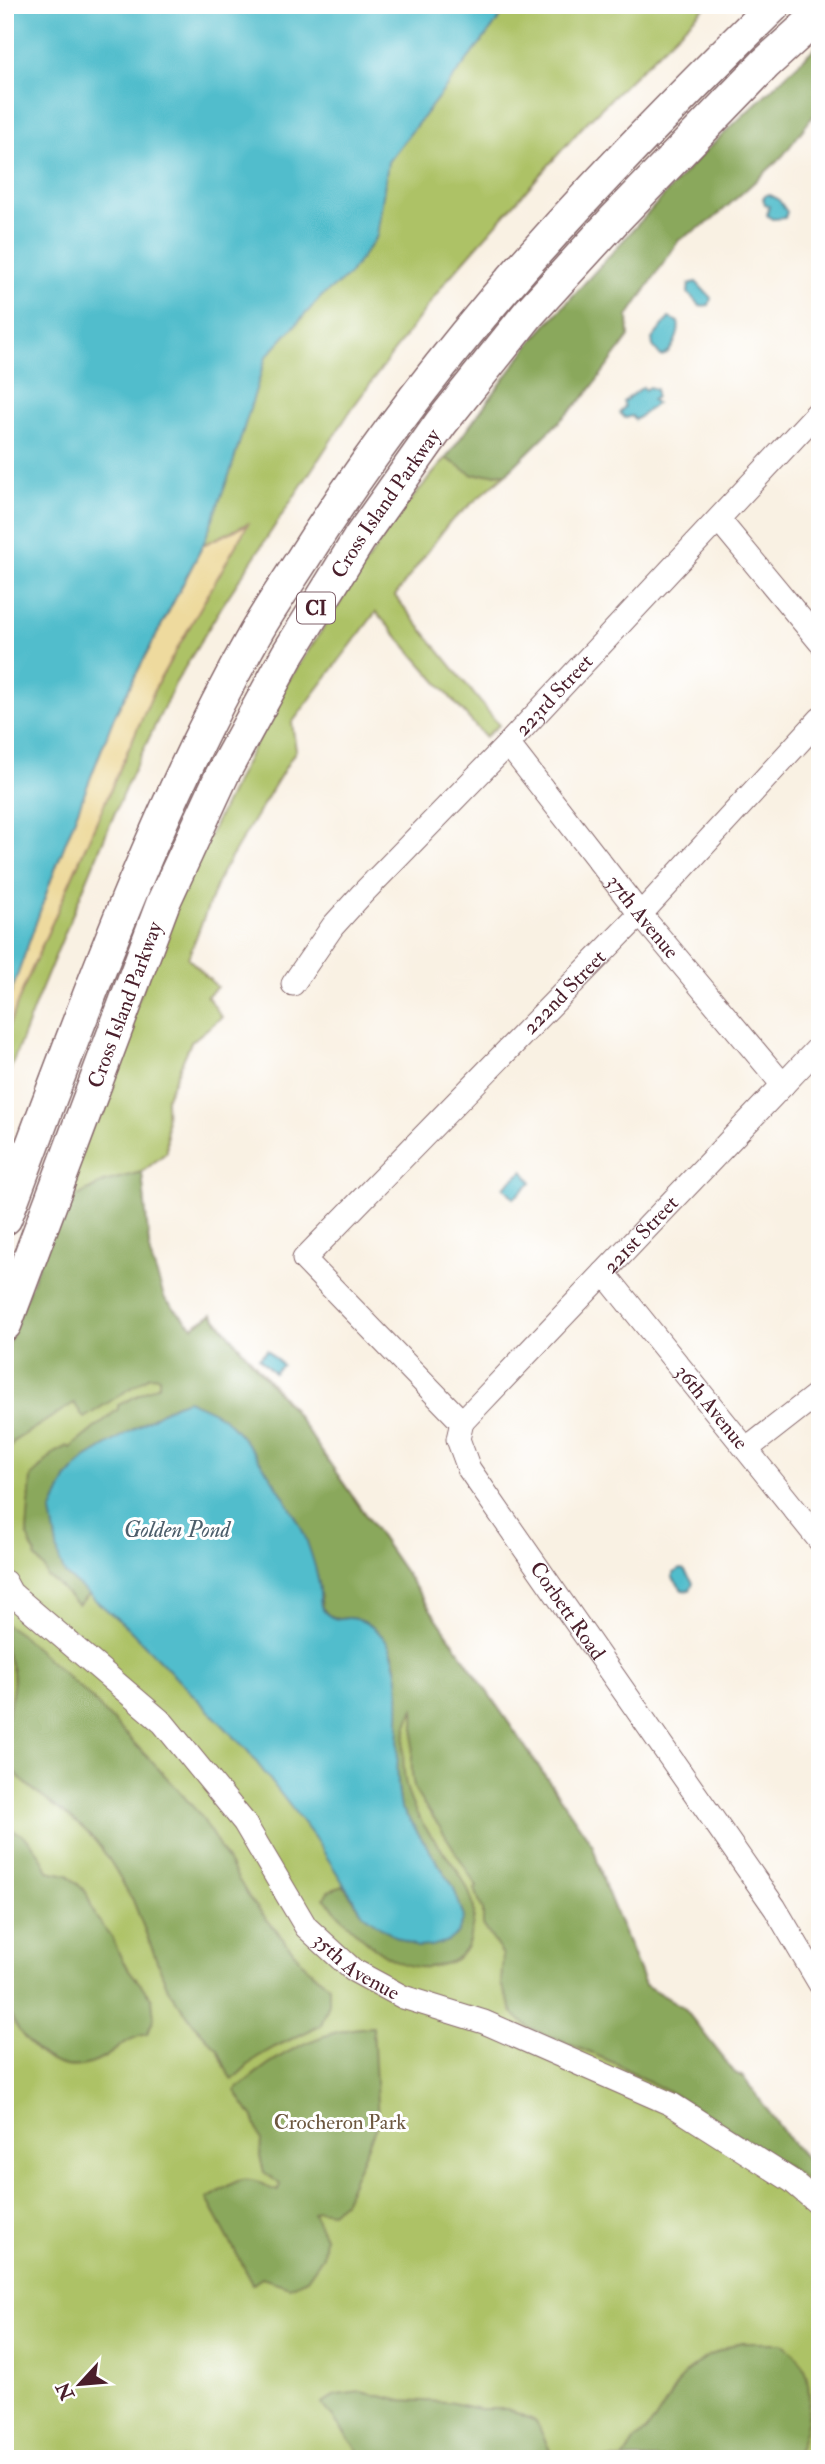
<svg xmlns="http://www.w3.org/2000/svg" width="825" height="2464" viewBox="0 0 825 2464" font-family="'IM FELL Double Pica',serif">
  <rect width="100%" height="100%" fill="#fff"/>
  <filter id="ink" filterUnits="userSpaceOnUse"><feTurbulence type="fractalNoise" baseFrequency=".0143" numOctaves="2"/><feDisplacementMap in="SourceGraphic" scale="14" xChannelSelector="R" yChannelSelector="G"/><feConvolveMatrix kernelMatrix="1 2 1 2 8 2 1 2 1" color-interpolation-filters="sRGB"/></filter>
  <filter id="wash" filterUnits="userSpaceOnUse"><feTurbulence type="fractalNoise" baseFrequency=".00686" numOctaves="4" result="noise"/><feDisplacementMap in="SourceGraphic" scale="28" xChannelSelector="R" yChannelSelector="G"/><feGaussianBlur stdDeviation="1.57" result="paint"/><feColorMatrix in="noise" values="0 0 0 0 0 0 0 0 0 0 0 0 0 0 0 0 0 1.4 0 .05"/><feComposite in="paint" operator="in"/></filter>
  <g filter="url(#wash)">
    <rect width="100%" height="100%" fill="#f9f1e3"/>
    <g fill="#adc266" stroke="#7c7048" stroke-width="2">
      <polygon points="5,5 707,5 585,124 447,280 353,407 222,606 175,684 126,786 36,1002 5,1083 5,1035 23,989 156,686 247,524 203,545 51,880 5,1010"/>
      <polygon points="446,458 473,474 507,473 448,524 395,596 499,725 485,737 376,612 292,723 296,750 220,876 188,958 217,987 207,996 222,1017 191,1042 166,1099 167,1152 142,1172 104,1182 61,1205 171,913 279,695 398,515"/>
      <polygon points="212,1314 289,1404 592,1844 606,1889 645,1985 683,2007 735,2073 743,2077 791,2142 817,2172 811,2178 820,2209 820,2459 5,2459 5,1458 14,1441"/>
    </g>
    <g fill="#8aa85b" stroke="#6a6443" stroke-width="2">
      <polygon points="820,43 820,107 781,158 711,221 679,240 628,316 629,337 586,395 507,473 473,475 446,458 532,341 699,157"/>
      <path d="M142 1172 150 1255 165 1299 193 1327 212 1314 295 1413 592 1844 606 1889 645 1985 683 2007 735 2073 743 2077 791 2142 817 2172 807 2180 689 2103 615 2063 529 2028 513 2013 501 1984 503 1955 483 1925V1911L475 1889 477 1887C463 1864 449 1840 433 1817 426 1806 417 1799 414 1786 408 1762 416 1734 414 1709 401 1731 401 1769 408 1793 420 1835 467 1867 474 1909 475 1918 472 1927 470 1936 466 1959 449 1965 428 1967 388 1971 348 1925 324 1898L328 1891 344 1886 363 1914 463 1918 453 1886 401 1807C397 1788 396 1756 397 1737 398 1715 402 1666 389 1647 384 1638 359 1625 350 1618L337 1619 328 1615 322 1608 319 1584 306 1539 174 1405 84 1459 66 1479 65 1574 89 1594 78 1605C67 1597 59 1582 47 1577L44 1568 35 1557 36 1554 30 1544 27 1532 31 1477 54 1453 67 1446 70 1448 118 1409V1405L159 1385V1377L150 1376 84 1418 74 1403 14 1441 5 1458V1353L61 1205 104 1182Z"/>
      <path d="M5 1624 21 1635 90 1697 173 1784 201 1816 250 1899 307 1968 329 1986V2003L321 2025 275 2047 256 2058 232 2080 230 2078 218 2050 194 2024 168 1989 132 1898 130 1897C119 1874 107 1853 89 1834 67 1810 11 1784 5 1753 0 1726 16 1699 13 1672 12 1665 7 1658 6 1651 4 1643 5 1633 5 1624Z"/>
      <path d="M5 1828C28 1832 39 1851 48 1871L68 1875 86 1892 96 1917 112 1938 123 1962 152 1999 154 2018 147 2034C122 2038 112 2058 90 2064 49 2077 19 2038 6 2005 11 1988 21 1980 5 1965Z"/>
      <path d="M373 2027 378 2122 343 2203 332 2212 317 2210 313 2213 325 2237 323 2256 307 2279 290 2287 262 2278 253 2284 207 2199C223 2191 238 2173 258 2182 266 2185 270 2190 278 2191L281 2185 264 2172 260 2157 261 2140 253 2118 235 2091C273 2056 320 2029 373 2027Z"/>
      <path d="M737 2343H783C788 2348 795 2353 799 2359 817 2385 807 2429 796 2455L797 2459H623L634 2442 654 2422 684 2374 706 2357Z"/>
      <polygon points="361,2392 398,2400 448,2402 479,2409 507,2409 536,2421 554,2459 364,2459 322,2403 337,2395"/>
    </g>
    <polygon fill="#eeda9e" stroke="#9c7c64" stroke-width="2" points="248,524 156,686 23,989 5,1035 5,1010 51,880 114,717 203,545"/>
    <g fill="#51bdcc" stroke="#4e6e7c" stroke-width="2">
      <polygon points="5,5 510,5 388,162 377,236 348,276 322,296 266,357 230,473 203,545 114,717 51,880 5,1010"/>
      <polygon points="768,194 778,199 787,212 785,218 772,219 767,215 769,206 765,204 763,198"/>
      <polygon points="696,282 711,298 709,305 700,306 688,293 689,284"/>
      <path d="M669 318 678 322C681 332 672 354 661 356L653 346 652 339Z"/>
      <polygon points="643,387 645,390 649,387 656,389 656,397 652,400 656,404 635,420 632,416 625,418 620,413 625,406 623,402"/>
      <polygon points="523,1171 532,1182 514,1198 504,1187"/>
      <polygon points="267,1350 282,1365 274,1373 259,1358"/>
      <path d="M187 1400C201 1406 218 1412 229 1423 253 1447 294 1508 306 1539 311 1553 317 1570 319 1585 321 1592 319 1600 321 1606 323 1612 331 1618 337 1619 341 1620 345 1618 348 1618 365 1618 383 1633 390 1648 410 1696 390 1756 401 1807L453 1886 464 1917 458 1933 448 1941 432 1946 417 1947 392 1935 363 1914 314 1837 247 1750 129 1629 65 1574 59 1559 51 1512 66 1479 84 1459 174 1405Z"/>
      <polygon points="680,1569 684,1570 693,1583 690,1591 682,1590 673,1578 673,1573"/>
    </g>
  </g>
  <g filter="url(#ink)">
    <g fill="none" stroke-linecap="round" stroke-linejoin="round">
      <g stroke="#87686b" stroke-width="25">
        <g id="minor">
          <polyline points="719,520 820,642"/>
          <path id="s1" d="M508 744 640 914 783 1085"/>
          <path id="s2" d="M293 984 333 926 362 894 508 744 820 410"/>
          <path id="s3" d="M604 1273 820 1541"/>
          <path id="s4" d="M462 1422 304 1259 649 905 820 719"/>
          <path id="s5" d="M462 1422 458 1439 469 1469 775 1908 820 1984"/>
          <path id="s6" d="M462 1422 820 1046"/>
          <polyline points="747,1449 820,1392"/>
          <path id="s7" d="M5 1582 11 1593 163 1723 244 1822 306 1927 353 1970 403 1997 484 2022 671 2104 792 2181 820 2205"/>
        </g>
      </g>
      <g stroke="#87686b" stroke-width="36">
        <g id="highway">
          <path d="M5 1218C80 1020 150 819 255 634 269 609 286 585 302 560 434 350 597 178 774 5"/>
          <path id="s8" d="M5 1324 163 903 223 773 288 654 361 536 441 423 529 313 616 218 765 64 820 14"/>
        </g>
      </g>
      <use href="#minor" stroke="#fff" stroke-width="23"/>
      <use href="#highway" stroke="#fff" stroke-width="33"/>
    </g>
  </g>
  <g text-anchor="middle" stroke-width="6" stroke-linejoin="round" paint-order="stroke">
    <rect fill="#fff" stroke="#80626b" stroke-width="2" x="297" y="592.5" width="38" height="31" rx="5"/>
    <g font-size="19" font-weight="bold" fill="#4a1f2b">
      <text x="316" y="615">CI</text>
    </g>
    <g font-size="21" fill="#4a1f2b" stroke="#fff">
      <text dy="7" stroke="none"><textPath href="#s8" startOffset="908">Cross Island Parkway</textPath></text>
      <text dy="7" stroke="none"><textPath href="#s2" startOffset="390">223rd Street</textPath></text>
      <text dy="7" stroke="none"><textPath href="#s1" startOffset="219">37th Avenue</textPath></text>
      <text dy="7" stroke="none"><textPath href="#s4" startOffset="600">222nd Street</textPath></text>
      <text dy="7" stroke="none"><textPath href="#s8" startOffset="341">Cross Island Parkway</textPath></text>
      <text dy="7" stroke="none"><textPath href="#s6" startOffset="259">221st Street</textPath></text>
      <text dy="7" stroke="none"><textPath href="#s3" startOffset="172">36th Avenue</textPath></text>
      <text dy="7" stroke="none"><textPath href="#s5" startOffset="222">Corbett Road</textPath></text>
      <text dy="7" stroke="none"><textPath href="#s7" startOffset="527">35th Avenue</textPath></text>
    </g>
    <g font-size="21" fill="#6d5840" stroke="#fff">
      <text x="340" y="2129">Crocheron Park</text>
    </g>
    <g font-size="23" font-style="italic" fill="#4d5e6b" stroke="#fff">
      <text x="177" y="1537">Golden Pond</text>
    </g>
  </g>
  <rect width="825" height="2464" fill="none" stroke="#fff" stroke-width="28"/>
  <g transform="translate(80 2384) rotate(244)" stroke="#ffffff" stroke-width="5" paint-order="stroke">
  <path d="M0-5L12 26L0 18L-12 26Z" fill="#4a1f2b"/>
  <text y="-10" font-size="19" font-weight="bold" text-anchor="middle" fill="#4a1f2b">N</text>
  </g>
</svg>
